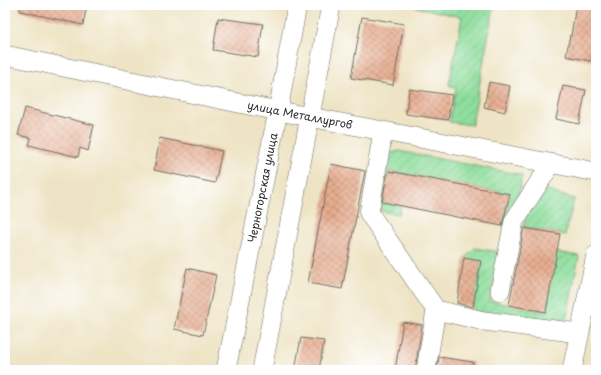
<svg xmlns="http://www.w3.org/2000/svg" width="601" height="375" viewBox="0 0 601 375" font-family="'Playpen Sans',sans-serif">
  <defs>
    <pattern id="garden-furrows" width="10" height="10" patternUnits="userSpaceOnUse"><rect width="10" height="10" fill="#8edd9c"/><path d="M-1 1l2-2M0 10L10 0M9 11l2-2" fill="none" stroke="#7bbe87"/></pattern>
    <pattern id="building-cross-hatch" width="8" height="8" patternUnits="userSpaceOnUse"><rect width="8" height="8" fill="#e7ad90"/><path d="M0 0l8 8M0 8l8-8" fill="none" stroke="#bb8d76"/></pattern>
  </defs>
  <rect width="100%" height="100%" fill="#fff"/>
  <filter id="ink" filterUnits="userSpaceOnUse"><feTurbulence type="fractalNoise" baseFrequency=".025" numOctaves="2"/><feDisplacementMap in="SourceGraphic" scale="8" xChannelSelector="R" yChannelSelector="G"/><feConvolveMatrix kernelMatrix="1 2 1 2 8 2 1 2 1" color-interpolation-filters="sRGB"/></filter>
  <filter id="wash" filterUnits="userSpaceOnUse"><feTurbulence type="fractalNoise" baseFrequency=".012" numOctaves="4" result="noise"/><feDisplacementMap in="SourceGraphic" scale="16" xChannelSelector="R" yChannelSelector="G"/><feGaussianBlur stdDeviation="0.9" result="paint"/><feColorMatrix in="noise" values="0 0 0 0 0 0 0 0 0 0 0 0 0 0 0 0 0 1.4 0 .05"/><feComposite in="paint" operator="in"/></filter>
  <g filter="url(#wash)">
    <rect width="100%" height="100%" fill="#eee4c5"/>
    <g fill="url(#garden-furrows)" stroke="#5c8464">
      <polygon points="407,5 494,5 472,125 449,122 456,88 449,85 462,17"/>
      <polygon points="399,151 522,175 516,212 508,227 503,226 509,194 389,171 383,202 401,206 399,214 380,211 378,193 386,154"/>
      <polygon points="543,187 554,193 574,199 565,235 523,227 527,213"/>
      <polygon points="475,248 499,252 490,301 546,312 556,252 579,256 565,326 472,312 481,261 464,259"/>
    </g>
    <g id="blocks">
      <g fill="url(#building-cross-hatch)">
        <polygon points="20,5 87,5 83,25 20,11"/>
        <polygon points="576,5 596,5 596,32 591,61 566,56 570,35 571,36"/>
        <polygon points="362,17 404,24 393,85 351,78"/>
        <polygon points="218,18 263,24 258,57 213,50"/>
        <polygon points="489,82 510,86 505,112 484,107"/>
        <polygon points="563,86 586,90 579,124 556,119"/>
        <polygon points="409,89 452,95 448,120 406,114"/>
        <polygon points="25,108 94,125 88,151 80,148 78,157 29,145 31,138 18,135"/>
        <polygon points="160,138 222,151 215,183 154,170"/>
        <polygon points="331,164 365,171 342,289 308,283"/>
        <polygon points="389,171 510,194 502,226 382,202 387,175 388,175"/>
        <polygon points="524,228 560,234 546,312 509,305"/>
        <polygon points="464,258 481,261 473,307 457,303"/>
        <polygon points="187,268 216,275 203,335 174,329"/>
        <polygon points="403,322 422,325 415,370 395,370"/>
        <polygon points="301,338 324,341 319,370 295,370"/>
        <polygon points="439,357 473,362 473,370 437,370"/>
      </g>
    </g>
  </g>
  <g filter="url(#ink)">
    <use href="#blocks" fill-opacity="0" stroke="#6f6c61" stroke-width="1"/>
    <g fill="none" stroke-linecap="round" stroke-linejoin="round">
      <g stroke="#6f6c61" stroke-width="20">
        <g id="minor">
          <path id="s1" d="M5 55 258 107 596 172"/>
          <polyline points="383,132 369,213 436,310 484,321 579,333"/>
          <polyline points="500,291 514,221 551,164"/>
          <path id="s2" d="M226 370 278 111 297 5"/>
          <polyline points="262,370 331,5"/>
          <polyline points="426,370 436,310"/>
          <polyline points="572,370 596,255"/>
        </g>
      </g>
      <use href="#minor" stroke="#fff" stroke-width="19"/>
    </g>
  </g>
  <g text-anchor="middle" stroke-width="3" stroke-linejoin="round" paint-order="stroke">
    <g font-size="11" fill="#2b2b2b" stroke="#fff">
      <text dy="4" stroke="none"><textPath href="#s1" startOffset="301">улица Металлургов</textPath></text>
      <text dy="4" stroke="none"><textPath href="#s2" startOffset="186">Черногорская улица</textPath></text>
    </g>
  </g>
  <rect width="601" height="375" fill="none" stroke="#fff" stroke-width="20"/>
</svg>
